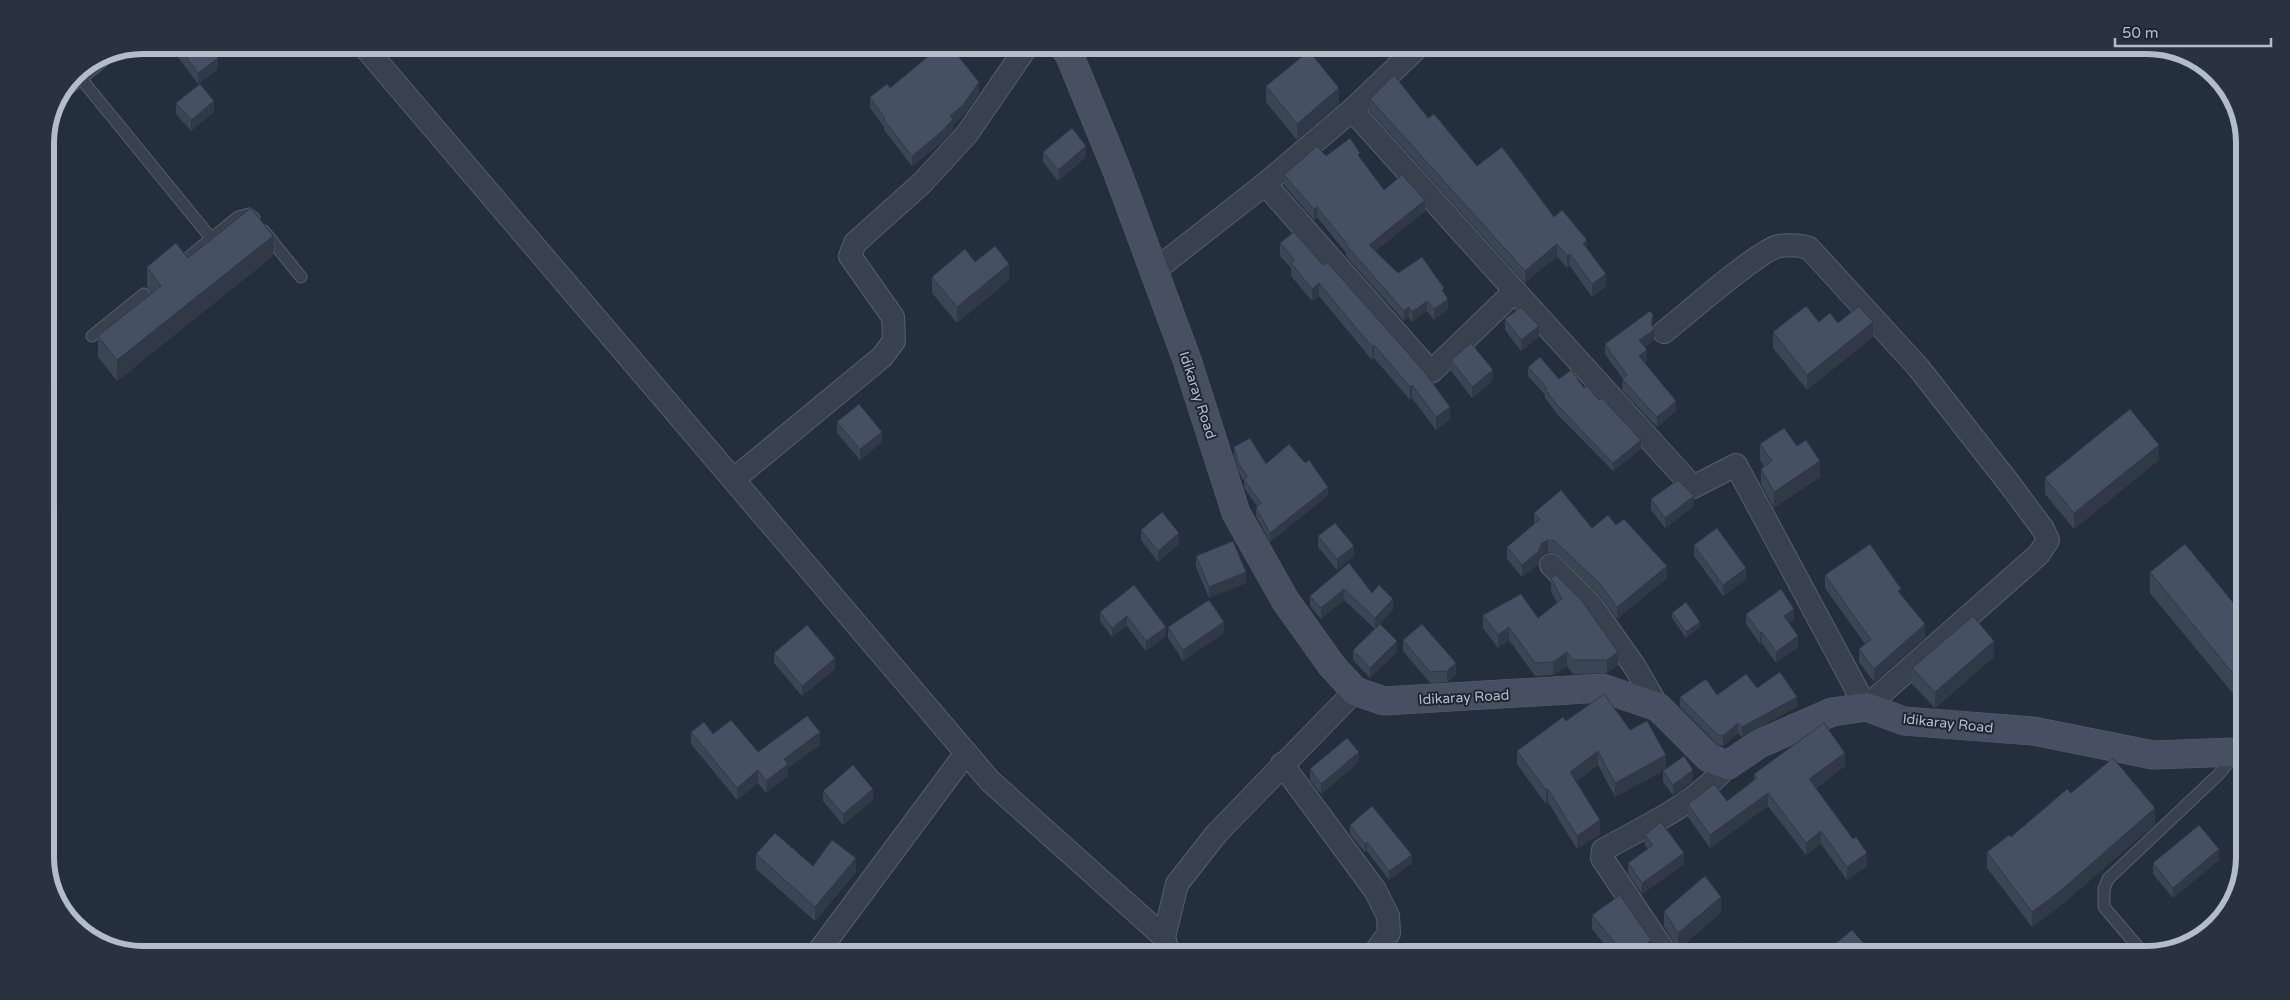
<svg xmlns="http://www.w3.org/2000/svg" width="2290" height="1000" viewBox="0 0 2290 1000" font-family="'Varela Round',sans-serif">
  <rect width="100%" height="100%" fill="#242f3e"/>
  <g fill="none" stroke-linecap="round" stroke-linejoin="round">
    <g stroke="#565f6c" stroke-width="13">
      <g id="lane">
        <polyline points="78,75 211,238"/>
        <polyline points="264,231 301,277"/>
        <polyline points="184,261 238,217 249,214 254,218"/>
        <polyline points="92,336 144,294"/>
        <polyline points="2145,955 2104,907 2104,889 2108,879 2219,774 2234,755"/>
      </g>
    </g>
    <g stroke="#565f6c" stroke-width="24">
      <g id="street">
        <polyline points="363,45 990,781 1164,937"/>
        <polyline points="67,83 99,57"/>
        <polyline points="1265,184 1431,372 1515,291 1352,110"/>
        <polyline points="1154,271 1265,184 1352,110 1420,45"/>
        <path d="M1515 291 1693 487 1736 465 1866 707 2039 554 2048 540 2043 529 2008 482 1918 367 1809 248C1800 245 1788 245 1779 246 1757 251 1686 315 1664 332"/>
        <polyline points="734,479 882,357 894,341 893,317 850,256 855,243 922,183 967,134 1028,45"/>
        <polyline points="1551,565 1592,606 1635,667 1658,707"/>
        <polyline points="1282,764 1375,890 1388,916 1389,933 1373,955"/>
        <polyline points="816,955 966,753"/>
        <polyline points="1169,955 1164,937 1177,884 1217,833 1355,691"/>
        <path d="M1667 955 1602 858 1603 850C1647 825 1696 804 1728 765"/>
      </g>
    </g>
    <g stroke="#565f6c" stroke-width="29">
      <polyline id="secondary" points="1062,45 1069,54 1117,171 1187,360 1236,513 1285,600 1332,666 1355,691 1384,701 1602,688 1658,707 1709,758 1728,765 1759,744 1832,712 1866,707 1904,721 2033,731 2153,755 2236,752 2245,749"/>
    </g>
    <use href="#lane" stroke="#38414e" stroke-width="11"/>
    <use href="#street" stroke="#38414e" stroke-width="22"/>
    <use href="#secondary" stroke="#465061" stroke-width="28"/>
  </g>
  <g fill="#3b4654">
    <polygon points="169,45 208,45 218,69 198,84"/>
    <polygon points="1266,86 1339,104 1297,140 1266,102"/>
    <polygon points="890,88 979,93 963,116 953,125 953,130 940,144 912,166 884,130 884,127 870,108 870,97"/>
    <polygon points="1370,99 1428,118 1477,166 1554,217 1587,247 1606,286 1592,297 1570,266 1567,268 1557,256 1525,283 1370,111"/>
    <polygon points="176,103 214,112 191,131 176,114"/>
    <polygon points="1043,152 1086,157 1058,181 1043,162"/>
    <polygon points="1326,156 1360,159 1384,190 1425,211 1375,251 1398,273 1444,293 1448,309 1434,320 1427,311 1412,322 1409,318 1404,321 1346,256 1346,253 1317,217 1314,220 1284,185 1284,175"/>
    <polygon points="1280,243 1450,419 1436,430 1412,398 1410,400 1374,358 1372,360 1319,296 1312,301 1291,276 1291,268 1280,256"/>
    <polygon points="273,256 117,381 98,357 98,336 152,294 147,287 147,267 188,258"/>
    <polygon points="975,262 1009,280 957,323 932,293 932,277"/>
    <polygon points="1505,319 1539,337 1521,351 1505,330"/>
    <polygon points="1819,322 1838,323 1873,337 1807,390 1773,348 1773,332"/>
    <polygon points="1653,327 1654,340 1645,347 1647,361 1644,363 1676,411 1657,427 1622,390 1623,379 1605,354 1605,344"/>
    <polygon points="1451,360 1493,381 1472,398 1451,371"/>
    <polygon points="1528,367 1584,388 1641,449 1613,471 1557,414 1545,398 1545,395 1528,376"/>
    <polygon points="837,422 882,442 860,460 837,433"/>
    <polygon points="1760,444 1797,446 1820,477 1774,508 1761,484 1761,469 1764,466 1760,460"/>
    <polygon points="1234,447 1266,464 1328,495 1270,542 1256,516 1256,508 1257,506 1244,488 1244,481 1239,473 1234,456"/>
    <polygon points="2159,460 2074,529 2045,494 2045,478"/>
    <polygon points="1651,499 1694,506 1665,528 1651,510"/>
    <polygon points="1534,513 1592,528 1616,525 1667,578 1617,619 1601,597 1555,553 1548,552 1542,555 1538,564 1522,577 1507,559 1507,547 1534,524"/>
    <polygon points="1141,530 1179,544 1158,562 1141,540"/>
    <polygon points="1318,536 1354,556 1337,570 1318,547"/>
    <polygon points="1694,545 1746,579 1723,596 1694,556"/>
    <polygon points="1196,556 1246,583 1209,598 1196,567"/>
    <polygon points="1349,563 1372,593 1393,610 1375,629 1397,652 1370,678 1353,660 1353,650 1375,629 1344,600 1321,619 1310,606 1310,596"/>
    <polygon points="2150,572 2245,617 2235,696 2150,593"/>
    <polygon points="1825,575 1901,595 1925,637 1874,682 1859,662 1859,649 1865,644 1825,588"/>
    <polygon points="1551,578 1618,665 1607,673 1573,674 1567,666 1553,675 1535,676 1509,640 1498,648 1483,628 1483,615 1538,618 1557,603 1551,592"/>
    <polygon points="1134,585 1166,636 1146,651 1127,626 1112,637 1100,621 1100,612"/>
    <polygon points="1672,613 1700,627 1686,638 1672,618"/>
    <polygon points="1746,614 1794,620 1789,623 1798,647 1776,663 1762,643 1760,644 1746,624"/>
    <polygon points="1168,627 1224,633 1183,661 1168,638"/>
    <polygon points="1403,640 1456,674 1447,682 1430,683 1403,651"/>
    <polygon points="774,653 835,669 802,696 774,663"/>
    <polygon points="1994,657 1935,708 1912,684 1912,668"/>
    <polygon points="1757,688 1797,707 1742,737 1738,733 1723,746 1718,745 1680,707 1680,697 1717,695"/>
    <polygon points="1566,721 1630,730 1666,768 1693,781 1673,795 1663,782 1663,771 1615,797 1598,765 1576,782 1600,834 1577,849 1548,802 1546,804 1517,764 1517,751"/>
    <polygon points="691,732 713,734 758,752 820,745 788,768 788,776 766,793 758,783 737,800 691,744"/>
    <polygon points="1359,762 1321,794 1310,780 1310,769"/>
    <polygon points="1845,766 1816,788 1867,866 1847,880 1821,844 1806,855 1768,806 1710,848 1688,817 1688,804 1727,801 1754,781 1754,774"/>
    <polygon points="823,791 873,800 843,825 823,801"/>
    <polygon points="2071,793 2155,824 2059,907 2032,927 1987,868 1987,852 2011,837"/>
    <polygon points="1350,825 1412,863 1389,880 1367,851 1365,852 1350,834"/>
    <polygon points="1645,835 1684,864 1642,894 1628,874 1628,863 1648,849 1645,845"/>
    <polygon points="756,854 813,866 856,872 815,921 756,869"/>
    <polygon points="2219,860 2173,898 2153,874 2153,863"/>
    <polygon points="1664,911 1721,913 1678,949 1664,926"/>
    <polygon points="1592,915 1651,954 1650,955 1613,955 1592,929"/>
  </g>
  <g fill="#303945">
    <polygon points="218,58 218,69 198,84 198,73"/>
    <polygon points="979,82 979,93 963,116 953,125 953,130 940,144 912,166 912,156 950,116"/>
    <polygon points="1339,88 1339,104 1297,140 1297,124"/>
    <polygon points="214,101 214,112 191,131 191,120"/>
    <polygon points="1086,146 1086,157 1058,181 1058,170"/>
    <polygon points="1425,200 1425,211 1369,256 1369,245"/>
    <polygon points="1317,207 1317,217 1314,220 1314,209"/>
    <polygon points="273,236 273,256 117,381 117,360"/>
    <polygon points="1587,240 1587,252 1583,243"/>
    <polygon points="1557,244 1557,256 1525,283 1525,271"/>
    <polygon points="1570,254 1570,266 1567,268 1567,256"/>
    <polygon points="1009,264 1009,280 957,323 957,307"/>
    <polygon points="1606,274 1606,286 1592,297 1592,284"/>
    <polygon points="1319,283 1319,296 1312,301 1312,289"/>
    <polygon points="1448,299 1448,309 1434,320 1434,309"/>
    <polygon points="1427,301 1427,311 1412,322 1412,312"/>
    <polygon points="1409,307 1409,318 1404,321 1404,311"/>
    <polygon points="1653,315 1653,326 1652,331 1654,330 1654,340 1639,351 1639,340 1651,323"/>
    <polygon points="1873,322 1873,337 1807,390 1807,375"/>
    <polygon points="1539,326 1539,337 1521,351 1521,340"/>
    <polygon points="1374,345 1374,358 1372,360 1372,347"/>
    <polygon points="1647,350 1647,361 1639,367 1639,356"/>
    <polygon points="1493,370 1493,381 1472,398 1472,387"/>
    <polygon points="1412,385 1412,398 1410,400 1410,387"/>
    <polygon points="1676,401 1676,411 1657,427 1657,417"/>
    <polygon points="1450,407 1450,419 1436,430 1436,417"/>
    <polygon points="882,432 882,442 860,460 860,449"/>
    <polygon points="1641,440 1641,449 1613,471 1613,463"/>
    <polygon points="2159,445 2159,460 2074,529 2074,513"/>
    <polygon points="1820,461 1820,477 1774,508 1774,492"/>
    <polygon points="1328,487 1328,495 1270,542 1270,533"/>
    <polygon points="1694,496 1694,506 1665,528 1665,518"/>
    <polygon points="1179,533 1179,544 1158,562 1158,551"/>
    <polygon points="1548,540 1548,552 1542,555 1538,564 1522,577 1522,565 1542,543"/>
    <polygon points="1354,546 1354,556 1337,570 1337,559"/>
    <polygon points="1667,566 1667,578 1617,619 1617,607"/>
    <polygon points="1746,568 1746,579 1723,596 1723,585"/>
    <polygon points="1246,572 1246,583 1209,598 1209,587"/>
    <polygon points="1344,589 1344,600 1321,619 1321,608"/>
    <polygon points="1393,599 1393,610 1375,629 1375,618"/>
    <polygon points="1794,609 1794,620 1784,627 1784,616"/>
    <polygon points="1127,616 1127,626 1112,637 1112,628"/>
    <polygon points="1224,622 1224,633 1183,661 1183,650"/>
    <polygon points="1700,622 1700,627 1686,638 1686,632"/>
    <polygon points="1925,624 1925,637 1874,682 1874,669"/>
    <polygon points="1166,627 1166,636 1146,651 1146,641"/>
    <polygon points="1509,627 1509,640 1498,648 1498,635"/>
    <polygon points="1762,632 1762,643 1760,644 1760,633"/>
    <polygon points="1798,636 1798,647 1776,663 1776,652"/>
    <polygon points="1397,641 1397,652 1370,678 1370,668"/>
    <polygon points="1994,641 1994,657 1935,708 1935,692"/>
    <polygon points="1567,652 1567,666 1553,675 1553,662"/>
    <polygon points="1618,652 1618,665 1607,673 1607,660"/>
    <polygon points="835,658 835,669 802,696 802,686"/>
    <polygon points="1456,663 1456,674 1447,682 1447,671"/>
    <polygon points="2245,667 2245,688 2235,696 2235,676"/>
    <polygon points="1797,697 1797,707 1742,737 1742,727"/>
    <polygon points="1738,723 1738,733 1723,746 1723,736"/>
    <polygon points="820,732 820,745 788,768 788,776 766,793 766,781 784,759"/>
    <polygon points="1598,751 1598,765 1570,786 1570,772"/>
    <polygon points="1359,752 1359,762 1321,794 1321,784"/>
    <polygon points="1845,753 1845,766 1809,792 1809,779"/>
    <polygon points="1666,755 1666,769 1615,797 1615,783"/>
    <polygon points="758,770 758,783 737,800 737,788"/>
    <polygon points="1693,770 1693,781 1673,795 1673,785"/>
    <polygon points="873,789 873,800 843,825 843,814"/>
    <polygon points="1548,789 1548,802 1546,804 1546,790"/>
    <polygon points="1768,793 1768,806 1710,848 1710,835"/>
    <polygon points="2155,808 2155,824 2059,907 2032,927 2032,912"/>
    <polygon points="1600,820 1600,834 1577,849 1577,836"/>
    <polygon points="1821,831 1821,844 1806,855 1806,843"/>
    <polygon points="1367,842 1367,851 1365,852 1365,844"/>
    <polygon points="2219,849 2219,860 2173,898 2173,888"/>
    <polygon points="1684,853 1684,864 1642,894 1642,883"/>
    <polygon points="1867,853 1867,866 1847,880 1847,867"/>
    <polygon points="1412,855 1412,863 1389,880 1389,871"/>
    <polygon points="856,858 856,872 815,921 815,907"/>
    <polygon points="1721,897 1721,913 1678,949 1678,933"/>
    <polygon points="1651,940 1651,954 1650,955 1632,955"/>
    <polygon points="1866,946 1866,955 1855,955"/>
  </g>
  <g fill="#455162" stroke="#303945">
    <polygon points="177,45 208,45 218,58 198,73"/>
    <polygon points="942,45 949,45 979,82 963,105 950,116 953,119 940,133 912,156 884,120 885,118 870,97 887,84 890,88"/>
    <polygon points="1309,51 1339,88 1297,124 1266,86"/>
    <polygon points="1394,75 1428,118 1434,114 1477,166 1502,147 1554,217 1562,210 1587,240 1583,243 1606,274 1592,284 1570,254 1567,256 1557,244 1525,271 1370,99"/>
    <polygon points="200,84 214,101 191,120 176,103"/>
    <polygon points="1072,128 1086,146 1058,170 1043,152"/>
    <polygon points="1350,138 1360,153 1358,155 1384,190 1402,175 1425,200 1369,245 1398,273 1422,257 1444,288 1442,290 1448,299 1434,309 1427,301 1412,312 1409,307 1404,311 1346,245 1347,244 1317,207 1314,209 1284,175 1317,146 1326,156"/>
    <polygon points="251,208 273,236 117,360 98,336 161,286 147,267 176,243 188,258"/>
    <polygon points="1294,232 1323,265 1327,262 1422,369 1450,407 1436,417 1412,385 1410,387 1374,345 1372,347 1319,283 1312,289 1291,263 1295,260 1280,243"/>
    <polygon points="995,246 1009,264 957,307 932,277 965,249 975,262"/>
    <polygon points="1806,306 1819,322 1830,313 1838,323 1859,306 1873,322 1807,375 1773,332"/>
    <polygon points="1521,307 1539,326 1521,340 1505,319"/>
    <polygon points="1650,311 1653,315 1651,323 1654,330 1639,340 1647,350 1639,356 1676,401 1657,417 1622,379 1627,375 1605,344"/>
    <polygon points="1471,343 1493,370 1472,387 1451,360"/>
    <polygon points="1540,357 1559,379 1571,370 1584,388 1587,386 1599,400 1602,398 1641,440 1613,463 1557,405 1545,389 1547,388 1528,367"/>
    <polygon points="859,404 882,432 860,449 837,422"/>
    <polygon points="2130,409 2159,445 2074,513 2045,478"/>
    <polygon points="1784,428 1797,446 1806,440 1820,461 1774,492 1761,469 1772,461 1760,444"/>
    <polygon points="1250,438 1266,464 1289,444 1305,463 1309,460 1328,487 1270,533 1256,508 1261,503 1244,480 1247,476 1239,464 1234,447"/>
    <polygon points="1678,480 1694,496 1665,518 1651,499"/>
    <polygon points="1561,490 1592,528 1608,515 1616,525 1624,519 1667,566 1617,607 1601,585 1555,541 1548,540 1542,543 1538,552 1522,565 1507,547 1540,519 1534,513"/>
    <polygon points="1162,512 1179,533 1158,551 1141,530"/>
    <polygon points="1335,523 1354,546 1337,559 1318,536"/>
    <polygon points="1717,528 1746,568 1723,585 1694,545"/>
    <polygon points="1233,541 1246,572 1209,587 1196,556"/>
    <polygon points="1870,544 1901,589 1898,591 1925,624 1874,669 1859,649 1871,640 1825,575"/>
    <polygon points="2185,544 2245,617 2245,667 2235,676 2150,572"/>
    <polygon points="1349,563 1372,593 1379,585 1393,599 1375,618 1344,589 1321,608 1310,596"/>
    <polygon points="1556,575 1582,601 1618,652 1607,660 1573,660 1567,652 1553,662 1535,663 1509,627 1498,635 1483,615 1521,594 1538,618 1562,599 1551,578"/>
    <polygon points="1134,585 1166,627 1146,641 1127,616 1112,628 1100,612"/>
    <polygon points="1781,589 1794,609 1784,616 1798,636 1776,652 1762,632 1760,633 1746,614"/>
    <polygon points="1209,600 1224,622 1183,650 1168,627"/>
    <polygon points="1686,602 1700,622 1686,632 1672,613"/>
    <polygon points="1973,616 1994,641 1935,692 1912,668"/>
    <polygon points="1380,624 1397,641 1370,668 1353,650"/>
    <polygon points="1422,624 1456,663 1447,671 1430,672 1403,640"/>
    <polygon points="807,625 835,658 802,686 774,653"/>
    <polygon points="1780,672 1797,697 1742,727 1738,723 1723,736 1718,735 1680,697 1706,679 1717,695 1746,674 1757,688"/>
    <polygon points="1604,694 1630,730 1647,721 1666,755 1615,783 1598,751 1570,772 1600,820 1577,836 1548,789 1546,790 1517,751 1563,717 1566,721"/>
    <polygon points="807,716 820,732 784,759 788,764 766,781 758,770 737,788 691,732 704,722 713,734 731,720 758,752"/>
    <polygon points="1824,723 1845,753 1809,779 1853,839 1856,837 1867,853 1847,867 1821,831 1806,843 1768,793 1710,835 1688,804 1714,784 1727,801 1757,778 1754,774"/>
    <polygon points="1347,738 1359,752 1321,784 1310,769"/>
    <polygon points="1684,756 1693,770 1673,785 1663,771"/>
    <polygon points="2113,758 2155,808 2059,892 2032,912 1987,852 2009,835 2011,837 2067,789 2071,793"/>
    <polygon points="853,765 873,789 843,814 823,791"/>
    <polygon points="1372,806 1412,855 1389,871 1367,842 1365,844 1350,825"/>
    <polygon points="1661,822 1684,853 1642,883 1628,863 1653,845 1645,835"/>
    <polygon points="2199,825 2219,849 2173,888 2153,863"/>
    <polygon points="775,833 813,866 832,840 856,858 815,907 756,854"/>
    <polygon points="1705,876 1721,897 1678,933 1664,911"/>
    <polygon points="1620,895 1651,940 1632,955 1625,955 1592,915"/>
    <polygon points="1852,930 1866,946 1855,955 1822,955"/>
    <polygon points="1740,942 1750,955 1722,955"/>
    <polygon points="2060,946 2067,955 2049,955"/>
    <polygon points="1788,951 1791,955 1783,955"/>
  </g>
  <g text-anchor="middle" stroke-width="4" stroke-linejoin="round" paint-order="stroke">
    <g font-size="14" fill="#b4bcc9" stroke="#1d2633">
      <text transform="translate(1198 395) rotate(72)" y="5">Idikaray Road</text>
      <text transform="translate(1464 697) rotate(-3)" y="5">Idikaray Road</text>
      <text transform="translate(1948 723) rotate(6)" y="5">Idikaray Road</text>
    </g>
  </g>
  <path d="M0 0H2290V1000H0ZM143 54H2147A89 89 0 0 1 2236 143V857A89 89 0 0 1 2147 946H143A89 89 0 0 1 54 857V143A89 89 0 0 1 143 54Z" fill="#29323f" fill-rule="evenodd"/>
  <path fill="none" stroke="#b4bcc9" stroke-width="6" d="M143 54H2147A89 89 0 0 1 2236 143V857A89 89 0 0 1 2147 946H143A89 89 0 0 1 54 857V143A89 89 0 0 1 143 54Z"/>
  <path d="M2115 38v8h156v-8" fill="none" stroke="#b4bcc9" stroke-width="2.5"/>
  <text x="2122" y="38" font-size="15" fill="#b4bcc9" stroke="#1d2633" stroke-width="4" paint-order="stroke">50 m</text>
</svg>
